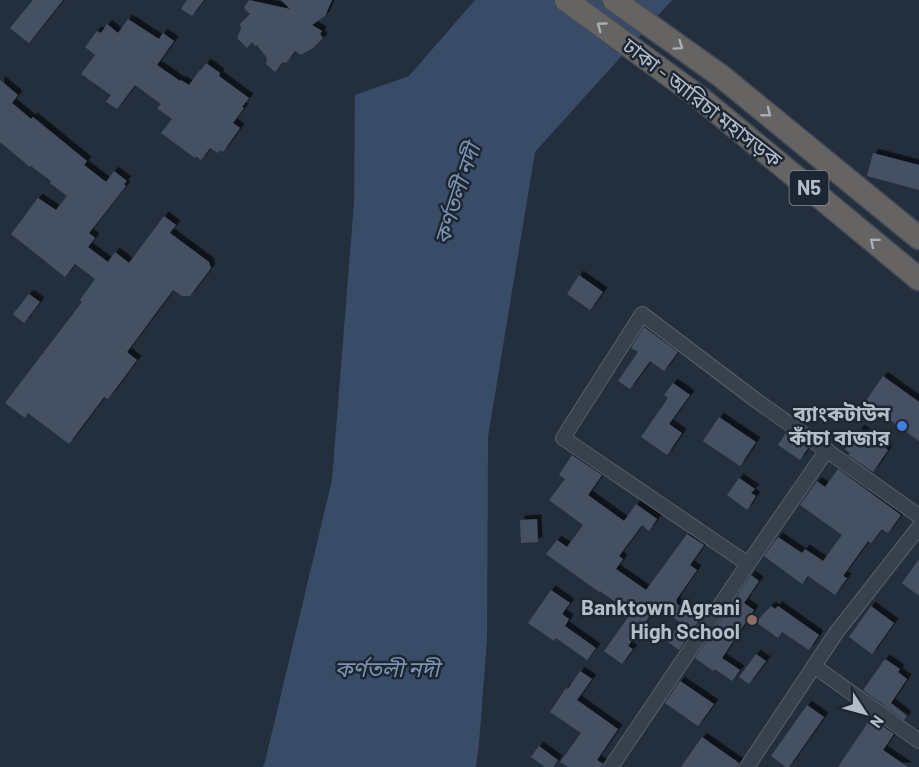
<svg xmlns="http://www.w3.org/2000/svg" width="919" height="767" viewBox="0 0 919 767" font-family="Barlow,'Noto Sans Bengali',sans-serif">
  <defs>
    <filter id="shadow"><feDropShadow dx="4.5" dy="-4.5" stdDeviation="0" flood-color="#0009"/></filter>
  </defs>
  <rect width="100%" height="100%" fill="#242f3e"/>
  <polygon fill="#394c67" points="475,0 672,0 535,152 488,437 487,639 479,743 476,767 263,767 265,762 332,480 354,203 355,95 409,76"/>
  <g fill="#455162" filter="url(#shadow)">
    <polygon points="33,0 63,0 29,43 10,28"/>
    <polygon points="187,0 204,0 192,16 181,9"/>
    <polygon points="249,0 290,9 281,0 332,0 325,16 312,25 322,31 320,34 323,38 313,48 301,55 295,51 287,62 282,63 275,72 266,64 267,58 257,45 255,46 252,42 247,48 237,38 241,29 240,24 250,14 244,8"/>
    <polygon points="128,19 159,39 163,33 174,41 157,65 180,81 181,80 189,85 200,70 201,70 206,63 220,73 219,76 249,98 242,107 244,108 233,123 240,128 223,152 220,150 218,153 210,148 201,160 196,156 195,158 161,133 172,119 157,108 161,104 135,85 117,109 106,102 111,95 81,74 95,55 85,47 97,31 101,33 107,24 118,33"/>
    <polygon points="0,80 18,95 12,103 31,119 33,117 87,161 84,165 106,182 114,171 127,181 124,184 126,186 89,233 95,238 88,247 108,262 115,252 129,263 164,216 176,225 170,233 209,262 211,268 190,296 182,296 173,290 127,352 137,360 108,399 104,397 69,444 28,413 25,418 5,403 82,302 80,300 95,279 75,264 65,277 11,234 38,198 56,210 67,196 50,183 51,181 31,166 30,167 0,142"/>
    <polygon points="873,153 919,165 919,190 867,176"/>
    <polygon points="579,275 603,292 590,310 567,294"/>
    <polygon points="29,294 40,302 24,323 13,314"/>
    <polygon points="644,327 678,352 664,371 650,361 630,389 618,381 638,352 631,348"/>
    <polygon points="883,376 919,402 919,441 865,402"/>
    <polygon points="673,383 690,395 669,424 682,433 667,455 641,437 668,398 664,395"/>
    <polygon points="719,417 756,442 740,466 703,441"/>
    <polygon points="860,429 888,450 873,472 848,455 850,453 845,449"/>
    <polygon points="786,433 808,448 800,460 778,445"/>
    <polygon points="572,455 602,475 588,495 624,521 636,504 657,519 649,531 642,525 619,556 623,559 616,569 646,590 687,534 704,545 690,565 697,570 676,600 677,601 676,603 700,619 679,650 667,641 680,622 657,606 628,646 633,649 622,664 604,651 631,613 600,591 599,592 546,554 557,540 567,547 583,525 549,500 565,479 559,475"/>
    <polygon points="838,469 901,515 888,533 882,529 871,543 868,541 843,576 847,578 835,595 808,576 802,584 764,556 778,537 802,553 805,549 823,561 842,535 800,505 817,481 825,487"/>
    <polygon points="739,478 755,489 751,493 756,496 747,510 727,495"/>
    <polygon points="537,519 538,542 521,543 520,520"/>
    <polygon points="919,559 919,596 902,583"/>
    <polygon points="751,575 759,581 744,603 754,610 722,658 740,670 732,681 715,669 713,671 695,658"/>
    <polygon points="551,590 570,603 562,614 569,619 565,626 596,648 587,660 556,638 554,641 528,623"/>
    <polygon points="771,606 775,609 778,606 819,635 809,650 782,632 778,638 756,622"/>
    <polygon points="871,606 894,623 872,654 849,637"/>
    <polygon points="756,654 766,661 749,684 739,677"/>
    <polygon points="885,659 900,669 898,672 907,679 891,703 907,716 904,720 863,690"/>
    <polygon points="580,671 592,679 577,700 618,729 597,760 603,764 602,767 568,767 560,762 581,733 550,712 566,688 568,689"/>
    <polygon points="680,681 714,704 698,726 665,703"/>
    <polygon points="807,705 824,717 789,767 786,767 771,756"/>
    <polygon points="871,718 894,734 883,750 908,767 838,767"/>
    <polygon points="702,737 739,763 738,767 681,767"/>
    <polygon points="539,746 558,760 553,767 545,767 531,757"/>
  </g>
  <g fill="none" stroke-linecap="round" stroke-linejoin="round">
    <g stroke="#565f6c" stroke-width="16">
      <g id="minor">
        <polyline points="748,564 827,450"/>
        <polyline points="814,666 919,741"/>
        <polyline points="611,767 748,564 563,438 642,314 757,401 919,516"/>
        <polyline points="747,767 836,633 919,527"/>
      </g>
    </g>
    <g stroke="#434c59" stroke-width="25">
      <g id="trunk">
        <polyline points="566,0 699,97 919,279"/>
        <polyline points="614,0 721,76 919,238"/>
      </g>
    </g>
    <use href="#minor" stroke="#38414e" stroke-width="14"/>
    <use href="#trunk" stroke="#656462" stroke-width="22"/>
  </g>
  <defs><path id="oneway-chevron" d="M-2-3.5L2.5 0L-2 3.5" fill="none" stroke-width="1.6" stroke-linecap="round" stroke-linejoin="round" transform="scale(1.5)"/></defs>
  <g stroke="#a8afba">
    <use href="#oneway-chevron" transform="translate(601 26) rotate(-144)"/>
    <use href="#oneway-chevron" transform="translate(679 46) rotate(35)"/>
    <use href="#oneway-chevron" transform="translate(767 113) rotate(39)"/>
    <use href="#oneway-chevron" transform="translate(874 242) rotate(-140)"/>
  </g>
  <circle fill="#3f7fe0" stroke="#1d2633" stroke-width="2" cx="902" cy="426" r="6"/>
  <circle fill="#8d6e63" stroke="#1d2633" stroke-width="2" cx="752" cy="620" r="6"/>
  <g text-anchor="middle" stroke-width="5" stroke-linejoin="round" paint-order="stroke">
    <rect fill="#1d2633" stroke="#878f9c" stroke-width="1.5" x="789.5" y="171" width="39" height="34" rx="4.5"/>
    <g font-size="20" font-weight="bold" fill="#b4bcc9">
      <text x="809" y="195">N5</text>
    </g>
    <g font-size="21" fill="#b4bcc9" stroke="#1d2633">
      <text transform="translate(702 103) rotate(38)" y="7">ঢাকা - আরিচা মহাসড়ক</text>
    </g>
    <g font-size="21" font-weight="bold" fill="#b4bcc9" stroke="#1d2633" text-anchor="end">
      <text x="890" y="421">ব্যাংকটাউন<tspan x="890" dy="24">কাঁচা বাজার</tspan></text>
      <text x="740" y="615">Banktown Agrani<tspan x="740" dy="24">High School</tspan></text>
    </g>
    <g font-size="22" font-style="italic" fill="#7c92b1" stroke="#1d2633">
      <text transform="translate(457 194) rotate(-72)" y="8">কর্ণতলী নদী</text>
      <text x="387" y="677">কর্ণতলী নদী</text>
    </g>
  </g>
  <g transform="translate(865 713) rotate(126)" stroke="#1d2633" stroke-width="4.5" paint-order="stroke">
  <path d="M0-4.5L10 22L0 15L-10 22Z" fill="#b4bcc9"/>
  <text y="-9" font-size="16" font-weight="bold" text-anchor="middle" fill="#b4bcc9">N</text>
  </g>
</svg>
